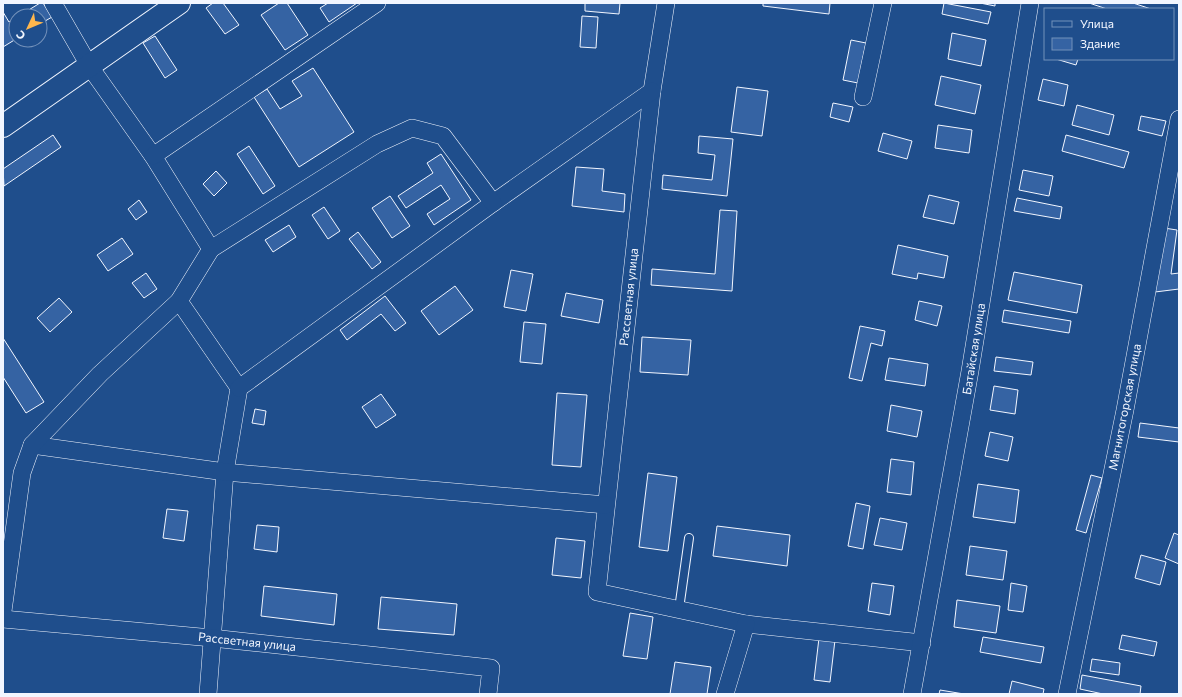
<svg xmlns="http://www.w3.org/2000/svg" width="1182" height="697" viewBox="0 0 1182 697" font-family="Commissioner,sans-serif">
  <rect width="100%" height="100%" fill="#1f4e8c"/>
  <g fill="#3563a3" stroke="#f2f6ff">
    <polygon points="40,3 43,3 52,17 40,24 40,16 19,16"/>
    <polygon points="213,3 223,3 239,25 225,34 206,8"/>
    <polygon points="279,3 287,3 308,35 285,50 261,15"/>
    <polygon points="328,3 357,3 329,22 320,8"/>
    <polygon points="585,3 620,3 619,14 585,11"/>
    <polygon points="763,3 830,3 829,14 763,6"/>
    <polygon points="944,3 991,12 988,24 942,14"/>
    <polygon points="980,3 995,3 995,6"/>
    <polygon points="1089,3 1133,3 1151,9 1107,9"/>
    <polygon points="3,12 9,22 16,18 16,39 3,47"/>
    <polygon points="582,16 598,17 596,48 580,47"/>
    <polygon points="952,33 986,40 981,66 948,59"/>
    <polygon points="155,36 177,70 165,78 143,43"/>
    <polygon points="851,40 866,43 858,83 843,80"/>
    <polygon points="1056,59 1078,59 1076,65"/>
    <polygon points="313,68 354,132 299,167 254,97 267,89 280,109 302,96 292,81"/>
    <polygon points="941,76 981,85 975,114 935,105"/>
    <polygon points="1043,79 1068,85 1064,106 1038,100"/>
    <polygon points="737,87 768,91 762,136 731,132"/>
    <polygon points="833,103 853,107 849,122 830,117"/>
    <polygon points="1077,105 1114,115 1109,135 1072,125"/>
    <polygon points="1141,116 1166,121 1162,136 1138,130"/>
    <polygon points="938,125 972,130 969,153 935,148"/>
    <polygon points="883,133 912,141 907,159 878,151"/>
    <polygon points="53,135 61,147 4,186 3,169"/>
    <polygon points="1066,135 1129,152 1124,168 1062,151"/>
    <polygon points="699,136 733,139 727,196 662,189 663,175 712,180 715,155 698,153"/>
    <polygon points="249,146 275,186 263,194 237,154"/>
    <polygon points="441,154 471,200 434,225 427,214 450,199 441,185 406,208 398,196 433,173 427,163"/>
    <polygon points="576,167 604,169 602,191 625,194 624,212 572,206"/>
    <polygon points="1023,170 1053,176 1049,196 1019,190"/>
    <polygon points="216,171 227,183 214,196 203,184"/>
    <polygon points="929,195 959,202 954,224 923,217"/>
    <polygon points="390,196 410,226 392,238 372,208"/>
    <polygon points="1017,198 1062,207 1060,219 1014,211"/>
    <polygon points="139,200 147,212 136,220 128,209"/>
    <polygon points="324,207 340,231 328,239 312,215"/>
    <polygon points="720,210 737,211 732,291 651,285 652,269 715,274"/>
    <polygon points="289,225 296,237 273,252 265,240"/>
    <polygon points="1164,228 1177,230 1171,274 1179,273 1179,289 1155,292"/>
    <polygon points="358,232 381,262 372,269 349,239"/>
    <polygon points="122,238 133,254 108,271 97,255"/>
    <polygon points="898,245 948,256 944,278 918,273 917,279 892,274"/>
    <polygon points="511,270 533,274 526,311 504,307"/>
    <polygon points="1014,272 1082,285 1077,313 1008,300"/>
    <polygon points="146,273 157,289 144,298 132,283"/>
    <polygon points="455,286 473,310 439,335 421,311"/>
    <polygon points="566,293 603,300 599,323 561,316"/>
    <polygon points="385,296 406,323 395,331 381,314 347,340 340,330"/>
    <polygon points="59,298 72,312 50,332 37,318"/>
    <polygon points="919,301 942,306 937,326 915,320"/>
    <polygon points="1004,310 1071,321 1069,333 1002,322"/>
    <polygon points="524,322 546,324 542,364 520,362"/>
    <polygon points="860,326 885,331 882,346 871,343 862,381 849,378"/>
    <polygon points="642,337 691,340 688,375 640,372"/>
    <polygon points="3,338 44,402 26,413 3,377"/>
    <polygon points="996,357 1033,362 1031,375 994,371"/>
    <polygon points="889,358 928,364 925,386 885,380"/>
    <polygon points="994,386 1018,390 1015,414 990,410"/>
    <polygon points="557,393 587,395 581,467 552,465"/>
    <polygon points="381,394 396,415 376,428 362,407"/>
    <polygon points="891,405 922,411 917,437 887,431"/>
    <polygon points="255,409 266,411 264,425 252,423"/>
    <polygon points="1140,423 1179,428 1179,442 1138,437"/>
    <polygon points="990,432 1013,437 1008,461 985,456"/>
    <polygon points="891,459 914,462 911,495 887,492"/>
    <polygon points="648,473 677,477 668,551 639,547"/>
    <polygon points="1091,475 1102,478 1086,533 1076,530"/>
    <polygon points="978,484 1019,490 1015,523 973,517"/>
    <polygon points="856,503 870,506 863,549 848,546"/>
    <polygon points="167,509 188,511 184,541 163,538"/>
    <polygon points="880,518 907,523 902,550 874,545"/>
    <polygon points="257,525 279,527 277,552 254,549"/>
    <polygon points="717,526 790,535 787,566 713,556"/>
    <polygon points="1174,533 1179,535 1179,564 1165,558"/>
    <polygon points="556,538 585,541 581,578 552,575"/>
    <polygon points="970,546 1007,551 1003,580 966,575"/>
    <polygon points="1141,555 1166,562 1160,585 1135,578"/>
    <polygon points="872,583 894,586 890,615 868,611"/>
    <polygon points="1011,583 1027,586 1023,612 1008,610"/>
    <polygon points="264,586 337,594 334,625 261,616"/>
    <polygon points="381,597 457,604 454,635 378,629"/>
    <polygon points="957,600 1000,606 996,633 954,627"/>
    <polygon points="630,613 653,617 647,659 623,656"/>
    <polygon points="1122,635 1157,642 1154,656 1119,649"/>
    <polygon points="983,637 1044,647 1041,663 980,652"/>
    <polygon points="819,638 835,640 830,682 814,680"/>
    <polygon points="1092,659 1120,663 1119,675 1090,671"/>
    <polygon points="675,662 711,667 707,694 670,694"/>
    <polygon points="1082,675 1141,686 1140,694 1103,694 1080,689"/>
    <polygon points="1012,681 1044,689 1043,694 1009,694"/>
    <polygon points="940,690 964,694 939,694"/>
  </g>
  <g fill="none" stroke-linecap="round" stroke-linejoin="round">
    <g stroke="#f2f6ff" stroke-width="10">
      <polyline id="lane" points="679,609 689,538"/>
    </g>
    <g stroke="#f2f6ff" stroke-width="18">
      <g id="street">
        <polyline points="53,3 90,67 153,156 211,249"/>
        <polyline points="666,3 652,91 597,592 746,624 922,643"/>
        <polyline points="863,97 883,3"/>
        <polyline points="153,156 377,3"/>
        <polyline points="179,301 239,388 225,472 208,694"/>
        <polyline points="239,388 493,203 652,91"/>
        <polyline points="32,445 225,472 606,505"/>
        <polyline points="3,611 22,473 32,445 100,374 179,301 211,249 377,144 412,128 443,136 493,203"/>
        <polyline points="3,619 212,638 491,668 488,694"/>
        <polyline points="725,694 746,624"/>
        <polyline points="912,694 970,371 1030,3"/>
        <polyline points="1067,694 1125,410 1179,119"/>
      </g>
    </g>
    <g stroke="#f2f6ff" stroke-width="24">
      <polyline id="secondary" points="3,126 179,3"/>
    </g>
    <use href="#lane" stroke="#1f4e8c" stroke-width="8"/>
    <use href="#street" stroke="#1f4e8c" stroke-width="17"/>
    <use href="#secondary" stroke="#1f4e8c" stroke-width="22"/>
  </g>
  <g text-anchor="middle" stroke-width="3" stroke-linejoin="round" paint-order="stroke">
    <g font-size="12" fill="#f2f6ff" stroke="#1f4e8c">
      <text transform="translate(629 297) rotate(-84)" y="4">Рассветная улица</text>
      <text transform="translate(974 349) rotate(-81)" y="4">Батайская улица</text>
      <text transform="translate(1125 407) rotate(-79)" y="4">Магнитогорская улица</text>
      <text transform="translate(247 642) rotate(6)" y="4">Рассветная улица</text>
    </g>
  </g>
  <rect width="1182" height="697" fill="none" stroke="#f2f6ff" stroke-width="8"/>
  <rect x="1044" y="8" width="130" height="52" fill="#1f4e8c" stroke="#7391ba"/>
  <rect x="1052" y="21" width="20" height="6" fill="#1f4e8c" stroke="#7391ba"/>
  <text x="1080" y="28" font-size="12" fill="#f2f6ff">Улица</text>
  <rect x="1052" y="38" width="20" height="12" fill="#3563a3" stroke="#7391ba"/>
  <text x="1080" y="48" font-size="12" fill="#f2f6ff">Здание</text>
  <g transform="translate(28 28) rotate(226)"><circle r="19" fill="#1f4e8c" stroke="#7391ba"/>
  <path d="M0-3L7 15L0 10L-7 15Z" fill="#ffb74d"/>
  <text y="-6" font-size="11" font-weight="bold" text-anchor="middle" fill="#f2f6ff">С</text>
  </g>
</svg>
